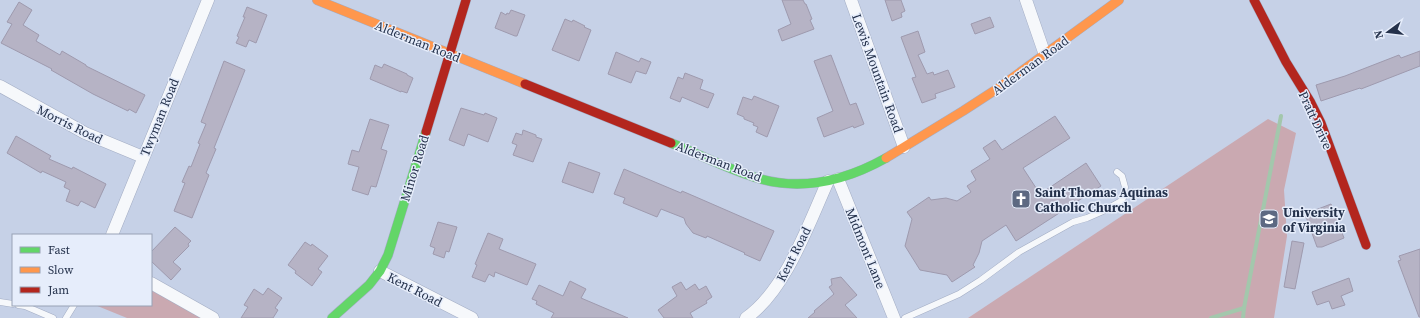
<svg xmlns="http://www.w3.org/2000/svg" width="1420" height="318" viewBox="0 0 1420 318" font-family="'Source Serif 4',serif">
  <rect width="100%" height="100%" fill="#c6d1e7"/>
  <g fill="#caa9b1">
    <polygon points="1268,119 1296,133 1284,190 1287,236 1274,318 968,318"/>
    <polygon points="151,288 206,318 127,318 95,305 151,305"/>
  </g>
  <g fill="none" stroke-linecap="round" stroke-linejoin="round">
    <g stroke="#a3c7ac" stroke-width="4">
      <polyline points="1211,318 1244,308"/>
      <polyline points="1243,318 1244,308 1281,116"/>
    </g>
  </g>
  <g fill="#b6b3c5" stroke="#9e9aae">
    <polygon points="782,0 803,0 805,4 806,4 812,19 810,20 814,29 782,41 778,30 791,24"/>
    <polygon points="885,0 901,0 905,11 901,13 902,17 892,21"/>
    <polygon points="19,2 32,10 23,25 39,35 36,41 60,55 62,51 86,65 86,66 145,95 136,113 129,109 128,111 93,94 51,70 52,69 1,43 12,24 7,22"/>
    <polygon points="247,7 267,15 256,43 249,40 246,47 236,43 239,37 237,36 245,17 243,17"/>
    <polygon points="511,10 525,15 517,36 515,36 495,28 501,12 506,15 507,13 509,14"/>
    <polygon points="990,17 994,27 975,34 971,24"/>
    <polygon points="565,19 572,22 573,20 585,26 584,27 591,30 579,61 552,50"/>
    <polygon points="918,31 925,52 918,55 927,74 933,72 934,75 948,70 955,87 935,94 936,98 922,103 912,78 916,77 901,37"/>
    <polygon points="1420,51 1420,66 1361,89 1360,88 1321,101 1316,85 1345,76 1399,55 1401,58"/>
    <polygon points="616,52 639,62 641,58 651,62 646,74 636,71 631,83 608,74"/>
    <polygon points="831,55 850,105 856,103 864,124 854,128 853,126 824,137 817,118 833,111 814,61"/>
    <polygon points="224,61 245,70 214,148 216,149 206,173 209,175 192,218 174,211 185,183 182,182 189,166 191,167 200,144 198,143 206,124 201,122"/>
    <polygon points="384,64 407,74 407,75 413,78 407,93 401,91 401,92 370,79 375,65 382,68"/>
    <polygon points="685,73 703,80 700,89 714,94 708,108 682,97 680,102 670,98 678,77 683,79"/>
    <polygon points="754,96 779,106 767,137 756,132 758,127 753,125 754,123 744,119 744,117 737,114 743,97 752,100"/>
    <polygon points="461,108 484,115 485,113 497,118 488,142 468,134 464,146 449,140"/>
    <polygon points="1055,116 1070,138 1023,168 1040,194 1086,163 1101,186 1016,241 1006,225 982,241 979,253 973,265 975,267 952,282 947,275 920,270 905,246 912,219 907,212 929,197 931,200 946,198 957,201 971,192 967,186 976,180 971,171 990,159 983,148 995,140 1002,150"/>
    <polygon points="370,119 389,125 381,149 387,151 376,187 371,186 368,195 352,190 359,167 348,164 352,150 359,152"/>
    <polygon points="523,130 536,135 536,137 542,139 533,162 513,155 517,145 512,143 516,133 522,135"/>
    <polygon points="16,136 51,156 49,159 72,169 73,167 106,184 95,208 81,201 78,206 66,201 70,190 64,187 66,182 42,171 41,173 7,153"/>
    <polygon points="569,162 600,173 593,193 562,182"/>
    <polygon points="624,169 681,193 682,191 696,197 774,231 760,261 744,254 745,253 707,236 706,238 693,233 686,224 684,218 661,209 657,217 623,203 625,198 614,194"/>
    <polygon points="1331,204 1344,238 1322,247 1317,247 1305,214"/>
    <polygon points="438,222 457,227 449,252 446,251 444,258 433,254 435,248 430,246"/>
    <polygon points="175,227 191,241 188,244 189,246 173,262 181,269 171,280 151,261 151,252"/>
    <polygon points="488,233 503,239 499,249 536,264 527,285 495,272 494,277 489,274 485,282 472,277 477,265 475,264"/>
    <polygon points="1292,241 1304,243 1295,289 1284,287"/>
    <polygon points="305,242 311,246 312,244 328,256 318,269 322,272 312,286 295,273 296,271 288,265"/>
    <polygon points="1420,249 1420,317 1419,317 1398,261 1401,260 1399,256"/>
    <polygon points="841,277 857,295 845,305 857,318 808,318 815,312 814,311 834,294 829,287 832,285 831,279"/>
    <polygon points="1349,278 1353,291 1341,296 1345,305 1332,309 1329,301 1317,305 1312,292"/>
    <polygon points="570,281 586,289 581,298 628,318 551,318 554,313 536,304 537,301 532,299 539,285 563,296"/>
    <polygon points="681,282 686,290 695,284 699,290 706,286 712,297 706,301 707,303 690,313 693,318 664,318 658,310 677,296 672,287"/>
    <polygon points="268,288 282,298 275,308 278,310 273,318 241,318 248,307 244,305 254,289 263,295"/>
  </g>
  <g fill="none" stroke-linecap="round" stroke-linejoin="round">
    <g stroke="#a3adc4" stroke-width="7">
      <g id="lane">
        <polyline points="0,302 13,304"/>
        <polyline points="18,305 25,306 53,318"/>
        <polyline points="66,318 74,305"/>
        <polyline points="905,318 959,294 981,280 1019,252 1073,222 1087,218 1103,211 1121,201 1123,198 1125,187 1122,176 1117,172"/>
      </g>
    </g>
    <g stroke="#a3adc4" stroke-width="13">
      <g id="street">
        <polyline points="851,0 904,147"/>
        <polyline points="1026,0 1045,55"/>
        <polyline points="0,86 85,133 143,157"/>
        <polyline points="838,179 894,318"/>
        <polyline points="112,235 208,0"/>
        <polyline points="380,271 472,318"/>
        <polyline points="151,283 213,318"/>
        <path d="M746 318C786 290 808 225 828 181"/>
      </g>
    </g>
    <g stroke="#a3adc4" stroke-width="10">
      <g id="fast">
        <path d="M671 143C698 154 726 168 754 177 800 192 845 181 886 158"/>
        <polyline points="332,318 369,285 380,271 388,255 426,132"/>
      </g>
    </g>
    <g stroke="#a3adc4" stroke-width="10">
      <g id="slow">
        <polyline points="317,0 525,84"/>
        <polyline points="886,158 963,111 1000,87 1119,0"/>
      </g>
    </g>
    <g stroke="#a3adc4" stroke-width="10">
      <g id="jam">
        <polyline points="1254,0 1286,62 1310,101 1321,123 1366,245"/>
        <polyline points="525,84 671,143"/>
        <polyline points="426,132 466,0"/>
      </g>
    </g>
    <use href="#lane" stroke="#f6f8fb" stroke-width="6"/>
    <use href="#street" stroke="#f6f8fb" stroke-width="12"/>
    <use href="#fast" stroke="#63d668" stroke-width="9"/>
    <use href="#slow" stroke="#ff974d" stroke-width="9"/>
    <use href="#jam" stroke="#b3261e" stroke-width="9"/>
  </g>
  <defs>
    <g id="church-square" transform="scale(1)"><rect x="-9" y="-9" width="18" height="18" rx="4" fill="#5d6982" stroke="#e6edfb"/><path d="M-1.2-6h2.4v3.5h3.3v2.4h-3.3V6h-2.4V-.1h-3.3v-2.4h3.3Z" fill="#fff"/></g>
    <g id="university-square" transform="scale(1)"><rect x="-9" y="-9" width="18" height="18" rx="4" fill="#5d6982" stroke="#e6edfb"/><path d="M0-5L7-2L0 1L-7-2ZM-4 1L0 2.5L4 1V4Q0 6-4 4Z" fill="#fff"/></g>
  </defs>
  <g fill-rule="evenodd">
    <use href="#church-square" x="1021" y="199"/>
    <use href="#university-square" x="1269" y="219"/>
  </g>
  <g text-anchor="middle" stroke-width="3" stroke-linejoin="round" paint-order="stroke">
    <g font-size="13" fill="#24314b" stroke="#e6edfb">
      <text transform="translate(418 41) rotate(22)" y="5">Alderman Road</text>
      <text transform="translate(1030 65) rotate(-36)" y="5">Alderman Road</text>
      <text transform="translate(878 73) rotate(70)" y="5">Lewis Mountain Road</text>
      <text transform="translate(159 117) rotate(-68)" y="5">Twyman Road</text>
      <text transform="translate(1316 120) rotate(65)" y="5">Pratt Drive</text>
      <text transform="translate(70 124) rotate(26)" y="5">Morris Road</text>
      <text transform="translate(719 161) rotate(21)" y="5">Alderman Road</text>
      <text transform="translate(414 168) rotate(-73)" y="5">Minor Road</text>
      <text transform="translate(866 248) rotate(68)" y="5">Midmont Lane</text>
      <text transform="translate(793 254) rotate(-63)" y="5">Kent Road</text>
      <text transform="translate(415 289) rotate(27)" y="5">Kent Road</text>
    </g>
    <g font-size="13" font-weight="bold" fill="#24314b" stroke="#e6edfb" text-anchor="start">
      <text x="1035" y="197">Saint Thomas Aquinas<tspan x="1035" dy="15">Catholic Church</tspan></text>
      <text x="1283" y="217">University<tspan x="1283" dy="15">of Virginia</tspan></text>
    </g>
  </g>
  <rect x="12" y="234" width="140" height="72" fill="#e6edfb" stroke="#98a2b5"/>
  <rect x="20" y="247" width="20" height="6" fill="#63d668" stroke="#98a2b5"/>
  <text x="48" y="254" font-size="12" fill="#24314b">Fast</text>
  <rect x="20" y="267" width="20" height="6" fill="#ff974d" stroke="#98a2b5"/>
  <text x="48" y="274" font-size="12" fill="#24314b">Slow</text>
  <rect x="20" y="287" width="20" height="6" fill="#b3261e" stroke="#98a2b5"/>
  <text x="48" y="294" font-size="12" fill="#24314b">Jam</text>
  <g transform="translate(1388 32) rotate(255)" stroke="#e6edfb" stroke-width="3" paint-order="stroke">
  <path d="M0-3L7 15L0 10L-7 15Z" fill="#24314b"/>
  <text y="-6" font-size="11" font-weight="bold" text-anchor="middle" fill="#24314b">N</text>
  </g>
</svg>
